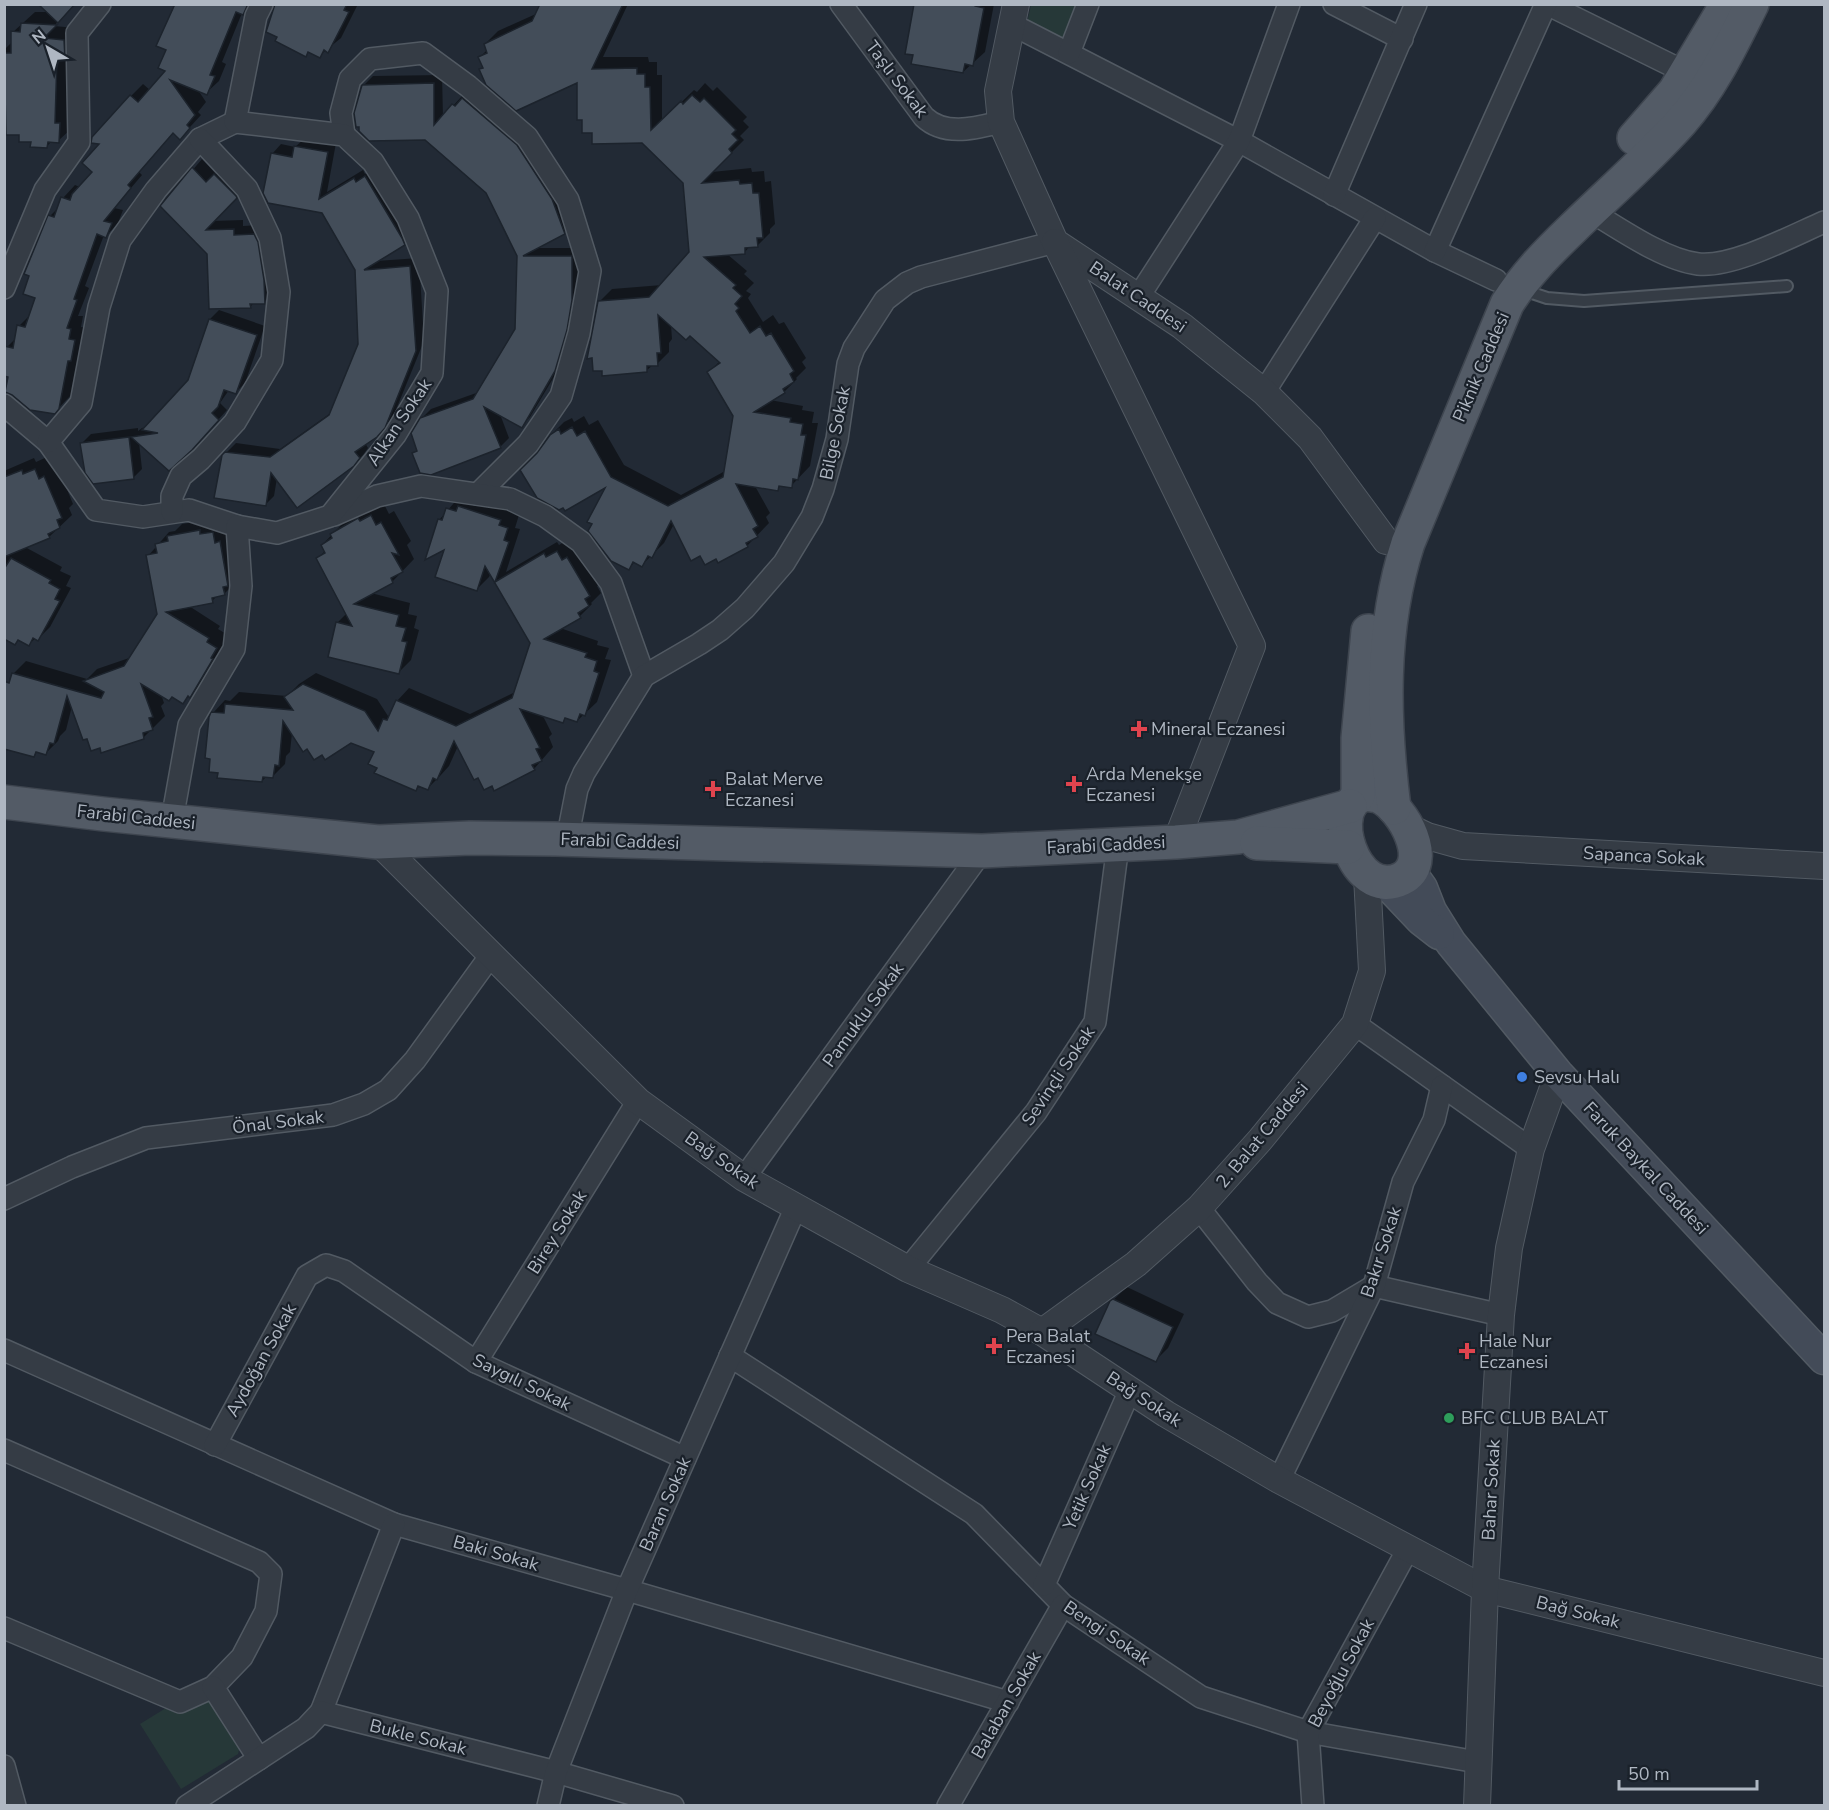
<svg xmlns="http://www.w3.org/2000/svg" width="1829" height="1810" viewBox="0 0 1829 1810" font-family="'Nunito Sans',sans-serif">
  <rect width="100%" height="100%" fill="#222a35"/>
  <g fill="#263838">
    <polygon points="1031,5 1083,5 1067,45 1027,23"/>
    <polygon points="202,1699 210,1701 240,1746 238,1754 181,1789 140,1724 166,1708 180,1713"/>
  </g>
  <g fill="#0007">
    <polygon points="74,4 54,26 76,28 69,52 67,111 71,111 71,129 58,141 52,141 47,146 20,134 8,114 4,114 4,50 12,42 13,32 35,12 48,12"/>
    <polygon points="176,4 252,4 242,13 222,62 226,64 219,81 206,93 198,90 206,102 198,112 201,115 180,138 174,132 139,172 142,175 114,208 123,210 118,223 106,236 104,235 85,286 89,288 78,316 83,316 81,327 87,328 83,347 79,351 71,395 54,413 10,376 7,347 16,338 19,326 32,313 37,298 50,216 60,206 63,198 75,185 80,187 94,172 102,142 131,96 143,84 150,90 167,70 168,49"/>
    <polygon points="276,4 358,4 341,38 319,56 309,51 305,55 279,37 269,24"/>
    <polygon points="542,4 628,4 603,57 648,57 649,62 657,62 657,75 662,75 662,121 694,90 697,92 705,83 713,91 717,87 747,117 743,121 749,127 740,136 744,140 712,172 751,168 752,172 764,171 765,182 771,181 775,224 770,229 770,233 757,246 750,246 745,252 727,254 747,271 744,274 754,283 746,291 751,294 748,298 763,322 773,315 779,324 784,322 806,358 802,362 806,368 796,378 797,379 784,392 770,400 803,406 802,410 814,412 812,423 818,423 810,466 791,486 782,485 777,489 755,486 770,513 766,517 769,523 747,546 716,557 701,554 674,524 664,543 642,565 636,561 628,569 608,484 538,454 551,435 564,422 572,418 574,422 584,416 589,425 598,420 624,465 681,495 725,471 735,416 709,372 720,361 690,334 671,325 672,339 669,343 669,352 657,364 653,365 647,370 599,302 612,289 662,285 690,253 684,182 643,142 593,131 578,81 481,70 484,66 480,57 488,49 485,44 498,31 538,13"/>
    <polygon points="915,4 994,4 985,52 963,72"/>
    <polygon points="442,75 443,117 462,96 465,98 473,90 526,136 574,224 564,233 536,248 580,248 580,290 564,360 530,417 521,426 500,414 509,438 500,447 414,453 418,449 421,419 431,409 479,392 516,329 519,256 487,192 364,85 373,76"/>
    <polygon points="305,138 336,143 327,192 363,170 365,174 375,168 413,235 404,244 376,261 419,258 424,341 393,417 376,436 365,443 368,448 363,455 353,465 277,478 274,496 265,505 223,456 236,443 280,449 332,412 359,344 357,270 323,212 272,154 281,144 295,147"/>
    <polygon points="202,159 216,174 224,166 245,188 212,221 243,220 243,226 263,225 273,293 264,302 254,303 250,307 209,254 162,206"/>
    <polygon points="219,310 265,326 245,383 236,392 229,390 220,403 227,410 201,439 139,442 142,469 133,478 82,443 91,434 138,428 138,431 142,428 147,427 190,381 210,319"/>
    <polygon points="47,457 52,467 57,465 73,504 69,508 72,515 49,537 25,547 62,567 60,571 71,576 66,586 71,588 50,627 38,639 36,638 29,644 19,639 4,637 4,471 34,458 36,462"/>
    <polygon points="460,496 512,508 511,512 519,515 515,528 520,529 506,572 557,542 559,545 569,539 601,583 597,586 601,593 591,603 592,604 580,616 560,628 598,641 597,645 609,648 605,659 611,660 597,702 577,721 567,717 563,721 542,714 552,734 549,737 553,747 534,769 458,746 449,766 440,776 428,788 420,785 416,789 379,767 376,751 350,741 322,753 308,747 292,733 290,752 286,756 285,764 273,776 267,776 262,781 213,713 225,700 230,701 239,692 287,696 299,684 316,673 377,699 388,716 393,711 397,701 409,688 470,714 515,692 532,642 491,573 489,577 477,589 446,547 427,557 440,519"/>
    <polygon points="384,504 389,514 394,511 411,541 407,545 414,559 392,582 371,593 410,603 408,614 417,616 414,628 419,630 411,660 399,672 337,623 347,613 317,559 325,551 322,545 344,522 371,507 373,510"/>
    <polygon points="212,519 225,520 236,582 224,594 218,595 212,601 189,606 220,626 218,629 228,635 223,645 225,646 202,684 183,702 172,696 161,694 164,703 161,706 165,716 144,737 72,706 66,730 60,736 58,741 46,753 38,751 34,756 13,674 26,661 87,679 97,669 132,657 159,614 148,556 169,532 175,531 182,524"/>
    <polygon points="1127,1287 1184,1314 1168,1348 1156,1360 1111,1302"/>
  </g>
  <g fill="#434d59" stroke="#1c232c" stroke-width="1.5">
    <polygon points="38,4 75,4 58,23"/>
    <polygon points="175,4 248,4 243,15 236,12 210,75 215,76 207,95 170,80 195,115 187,125 190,128 180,140 173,133 128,185 131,188 104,221 112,223 106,238 97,234 74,299 77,300 67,328 71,329 69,339 75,340 71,361 68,361 59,409 55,414 30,410 12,395 5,392 8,377 4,376 4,346 13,348 17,325 25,327 35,298 23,294 29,276 24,274 48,215 54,217 61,197 70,200 72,194 92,172 82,163 99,144 91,143 92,137 130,95 138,102 165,71 158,68 166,50 156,46"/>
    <polygon points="275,4 347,4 344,10 349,12 328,53 324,50 320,58 308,52 306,57 275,41 277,37 266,32"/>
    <polygon points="540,4 623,4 592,69 637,68 637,74 645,74 645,87 650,87 651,130 681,101 683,104 692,95 700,102 704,98 736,130 732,134 738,140 729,149 732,153 702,183 739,180 740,184 752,183 753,193 759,193 763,238 757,238 758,247 745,248 745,254 704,257 736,285 733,288 742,296 735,304 739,308 736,311 750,333 760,326 766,336 771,333 794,371 790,374 794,382 783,389 785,393 754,412 791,418 790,422 803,424 801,435 806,435 798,480 793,479 792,488 779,486 778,491 736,484 758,526 753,529 758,537 746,543 748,547 718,563 716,559 705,565 700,556 691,561 671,521 652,558 648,556 642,567 633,562 629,570 611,561 588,531 592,524 587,522 605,488 565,511 563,508 559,510 537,498 520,470 537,453 550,435 559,429 561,434 572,427 577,436 585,431 611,477 668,506 723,477 733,416 707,372 720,363 690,336 686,340 658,315 661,353 657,353 658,366 647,366 647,372 602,376 602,371 593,371 592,358 587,359 598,301 649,297 689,252 683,183 642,143 592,144 592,133 582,133 582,120 577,120 577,83 516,111 486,85 479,69 483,68 478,57 487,53 484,44 532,21"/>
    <polygon points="914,4 975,4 975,6 984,8 973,66 965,64 963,73 911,64 913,55 905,54"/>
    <polygon points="21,23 57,25 44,38 64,40 65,58 57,58 55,123 60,123 59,143 48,142 47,148 30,147 31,142 19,142 19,135 6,135 4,53 11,53 11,31 20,32"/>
    <polygon points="434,83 434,125 452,104 455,106 462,98 517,145 552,199 565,234 523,256 572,256 572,300 567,330 555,371 522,428 484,407 501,448 431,475 420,473 412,453 417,451 411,433 420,418 473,399 515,329 517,256 486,193 425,140 369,141 359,131 359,127 356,127 354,113 362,85"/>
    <polygon points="294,146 328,152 319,199 354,178 356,182 365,176 402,238 405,245 364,270 410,266 416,351 385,428 377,437 355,452 360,458 354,466 297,508 271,473 266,506 214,498 222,455 225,452 270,457 329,415 358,344 355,270 322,213 268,203 263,193 271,153 292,157"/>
    <polygon points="192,167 206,182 214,174 236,196 237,198 206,230 234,229 234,235 254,234 258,242 264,280 265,304 250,304 251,308 209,309 207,254 160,206"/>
    <polygon points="209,319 257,335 236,394 224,390 218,407 212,413 219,420 192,450 169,471 131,437 158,433 142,430 188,380"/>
    <polygon points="129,437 134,479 93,484 85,473 80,443"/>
    <polygon points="35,469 39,479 44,476 62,518 57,520 60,528 48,534 50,538 4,557 4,477 22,470 23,474"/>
    <polygon points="458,506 501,520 499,525 508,528 504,540 509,542 495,582 544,553 546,557 557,551 562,560 567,557 590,596 585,599 589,606 578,613 581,618 544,639 587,653 585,657 597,661 594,671 599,673 585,716 580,714 577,722 565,718 563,723 520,709 540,748 536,749 542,761 532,765 535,770 494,791 492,786 484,790 478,778 474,780 454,741 437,780 433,778 428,790 418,786 416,791 374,773 377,768 368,764 374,752 351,743 325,760 322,755 314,760 307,749 303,752 283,721 279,766 275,765 273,778 263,777 262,782 217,778 218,773 209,772 210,759 205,758 209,717 211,712 224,713 225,704 293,710 284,697 303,684 365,711 378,731 383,719 387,720 396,700 456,726 512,698 530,643 485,566 477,591 435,577 444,550 425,560 438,519 442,520 446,508 456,511"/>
    <polygon points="371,515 376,525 381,522 399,555 392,553 403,572 391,578 393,583 354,604 399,615 396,626 406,628 402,641 407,642 399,674 328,657 336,622 352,626 316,558 325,553 321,545 332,538 330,534 358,518 360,521"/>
    <polygon points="200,530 200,534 213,532 215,543 220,541 228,586 223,587 225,595 212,598 213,603 166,612 209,638 207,642 217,648 211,658 213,659 190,698 188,696 183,704 172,697 169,701 141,684 153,717 149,718 153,730 143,733 144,739 101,753 100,748 91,751 87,739 83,740 67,696 54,744 50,743 46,755 36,752 34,757 4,749 4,681 9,683 12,673 101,698 104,692 83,681 124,666 157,614 146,555 157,553 155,544 168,541 167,536"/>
    <polygon points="11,558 51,580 49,583 60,589 55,599 60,601 38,641 33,638 29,646 18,640 15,645 4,639 4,569"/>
    <polygon points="1113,1299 1173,1327 1156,1362 1095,1334 1110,1301"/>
  </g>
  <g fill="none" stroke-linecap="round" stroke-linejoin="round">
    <g stroke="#525a63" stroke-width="14">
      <polyline id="service" points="1520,289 1547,298 1584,301 1787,286"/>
    </g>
    <g stroke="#525a63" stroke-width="24">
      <g id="minor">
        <path d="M841 4 924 117C945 137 976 128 1001 122"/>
        <polyline points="1334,4 1402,39"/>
        <polyline points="1547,4 1687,73"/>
        <polyline points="1013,25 1239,141 1435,251 1496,280"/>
        <polyline points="1069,53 1088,4"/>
        <polyline points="344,135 341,113 350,79 370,59 423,53 468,86 527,137 568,200 590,271 579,333 561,396 528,444 478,494"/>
        <polyline points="1334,195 1416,4"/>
        <path d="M1590 211C1620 229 1664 260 1698 264 1732 268 1792 236 1824 222"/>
        <polyline points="1435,251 1546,4"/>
        <polyline points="4,288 45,190 79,142 77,33 100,4"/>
        <polyline points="1139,296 1239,141 1289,4"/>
        <polyline points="1264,392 1375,218"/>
        <polyline points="4,405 48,442 96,510 143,517 189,510 237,526"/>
        <polyline points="48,442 81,403 99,307 120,240 156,190 200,139 235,122"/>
        <polyline points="172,512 172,496 181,476 201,459 235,422 272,360 279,292 270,238 247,189 200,139"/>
        <polyline points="334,515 377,496 421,486 510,499 545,516 581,542 611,583 644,676"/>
        <polyline points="172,820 189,725 234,649 241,586 237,526 277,533 330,516 395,435 432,373 437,291 408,218 373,162 344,135 235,122 256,16 262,4"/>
        <polyline points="567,840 577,789 584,773 644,676 699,644 720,630 745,608 784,563 812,517 823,489 837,439 848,364 854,348 885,300 907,283 921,277 1055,242"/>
        <polyline points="1355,1024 1531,1149"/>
        <polyline points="744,1178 982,851"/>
        <polyline points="4,1199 72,1167 146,1138 333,1115 364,1104 388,1090 415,1060 491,955"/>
        <polyline points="1199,1208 1257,1282 1277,1303 1308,1317 1332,1311 1374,1286 1501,1315"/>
        <polyline points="908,1269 1036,1112 1095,1022 1118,845"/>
        <polyline points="4,1350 394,1524 627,1590 1008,1702"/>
        <polyline points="730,1356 974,1514 1063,1605 1201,1697 1308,1732 1477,1762"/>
        <polyline points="476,1362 638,1101"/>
        <polyline points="215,1445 307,1276 326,1265 344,1271 476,1362 685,1458"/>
        <polyline points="4,1450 259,1562 271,1574 266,1611 242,1657 213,1687 180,1702 4,1628"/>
        <polyline points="1279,1480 1374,1286 1403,1182 1434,1120 1442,1086"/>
        <polyline points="1044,1585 1130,1390"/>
        <polyline points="213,1687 259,1759"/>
        <polyline points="321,1712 394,1524"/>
        <polyline points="4,1766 15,1806"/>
        <polyline points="187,1806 306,1728 321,1712 556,1772 673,1806"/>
        <polyline points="548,1806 556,1772 627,1590 796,1207"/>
        <polyline points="948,1806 1063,1605"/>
        <polyline points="1313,1806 1308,1732 1408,1549"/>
      </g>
    </g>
    <g stroke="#525a63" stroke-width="28">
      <g id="tertiary">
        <polyline points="1016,4 998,91 1001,122 1055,242 1182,326 1264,392 1310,438 1386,541"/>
        <polyline points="1055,242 1252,646 1176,842"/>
        <polyline points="1406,826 1427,836 1463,846 1824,866"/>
        <polyline points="378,842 638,1101 744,1178 908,1269 1002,1310 1042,1332 1166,1414 1279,1480 1485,1589 1824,1673"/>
        <polyline points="1042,1332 1136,1264 1199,1208 1260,1140 1355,1024 1372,971 1367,876"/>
        <polyline points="1477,1806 1485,1589 1501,1315 1509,1248 1531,1149 1558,1074"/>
      </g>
    </g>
    <g stroke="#525a63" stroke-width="33">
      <g id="secondary">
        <polyline points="1410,871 1422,888 1431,911 1451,943 1558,1074 1824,1359"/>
        <polyline points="1385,882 1421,920 1439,934"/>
      </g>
    </g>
    <g stroke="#3e454f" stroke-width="36">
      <g id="primary">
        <polyline points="1634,138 1675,91 1727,4"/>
        <path d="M1366 794C1370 795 1376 795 1380 797 1403 808 1434 863 1401 879 1354 902 1323 803 1366 794Z"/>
        <polyline points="1358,796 1358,738 1368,631"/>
        <polyline points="4,802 103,814 378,842 470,838 555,839 982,851 1176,842 1238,837 1350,806"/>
        <path d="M1394 808C1383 720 1380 629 1408 543L1507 304C1525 275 1548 252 1573 228 1609 193 1648 159 1681 122 1712 87 1731 46 1752 4"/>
        <polyline points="1257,843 1348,847"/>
      </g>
    </g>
    <use href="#service" stroke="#353c45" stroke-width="10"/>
    <use href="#minor" stroke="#353c45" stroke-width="21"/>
    <use href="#tertiary" stroke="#353c45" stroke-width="26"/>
    <use href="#secondary" stroke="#434b58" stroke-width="30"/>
    <use href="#primary" stroke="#535b66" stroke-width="33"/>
  </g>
  <g fill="#e0444e" stroke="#1a212a" stroke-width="2">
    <path d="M1136 720h6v6h6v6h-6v6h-6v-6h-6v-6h6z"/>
    <path d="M1071 775h6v6h6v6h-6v6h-6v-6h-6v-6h6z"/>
    <path d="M710 780h6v6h6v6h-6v6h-6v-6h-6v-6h6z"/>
    <path d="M991 1337h6v6h6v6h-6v6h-6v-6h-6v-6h6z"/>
    <path d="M1464 1342h6v6h6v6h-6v6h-6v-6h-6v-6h6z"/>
  </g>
  <circle fill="#3f7fe0" stroke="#1a212a" stroke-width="2" cx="1522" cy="1077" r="6"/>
  <circle fill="#2e9e5b" stroke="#1a212a" stroke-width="2" cx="1449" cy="1418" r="6"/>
  <g text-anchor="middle" stroke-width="4.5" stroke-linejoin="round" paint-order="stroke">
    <g font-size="18" fill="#afb7c2" stroke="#1a212a">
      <text transform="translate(897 79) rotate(53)" y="6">Taşlı Sokak</text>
      <text transform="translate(1138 297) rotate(34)" y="6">Balat Caddesi</text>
      <text transform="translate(1481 367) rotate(-67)" y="6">Piknik Caddesi</text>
      <text transform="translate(399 422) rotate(-56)" y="6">Alkan Sokak</text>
      <text transform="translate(835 433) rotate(-79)" y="6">Bilge Sokak</text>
      <text transform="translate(136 817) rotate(6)" y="6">Farabi Caddesi</text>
      <text transform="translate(620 841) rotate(2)" y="6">Farabi Caddesi</text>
      <text transform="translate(1106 845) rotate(-3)" y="6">Farabi Caddesi</text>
      <text transform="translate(1644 856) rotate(3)" y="6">Sapanca Sokak</text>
      <text transform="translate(863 1015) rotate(-54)" y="6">Pamuklu Sokak</text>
      <text transform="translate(1058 1076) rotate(-56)" y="6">Sevinçli Sokak</text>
      <text transform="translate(278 1122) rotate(-7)" y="6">Önal Sokak</text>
      <text transform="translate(1262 1135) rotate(-50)" y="6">2. Balat Caddesi</text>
      <text transform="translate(722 1160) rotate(35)" y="6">Bağ Sokak</text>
      <text transform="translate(1646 1168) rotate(47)" y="6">Faruk Baykal Caddesi</text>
      <text transform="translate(557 1232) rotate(-58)" y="6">Birey Sokak</text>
      <text transform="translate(1381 1252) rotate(-72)" y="6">Bakır Sokak</text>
      <text transform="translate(261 1360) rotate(-61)" y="6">Aydoğan Sokak</text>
      <text transform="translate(522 1382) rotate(26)" y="6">Saygılı Sokak</text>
      <text transform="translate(1144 1399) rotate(33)" y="6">Bağ Sokak</text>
      <text transform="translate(1087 1487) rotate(-66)" y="6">Yetik Sokak</text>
      <text transform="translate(1491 1490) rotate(-87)" y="6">Bahar Sokak</text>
      <text transform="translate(665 1504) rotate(-66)" y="6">Baran Sokak</text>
      <text transform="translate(496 1553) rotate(16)" y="6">Baki Sokak</text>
      <text transform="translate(1578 1612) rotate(14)" y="6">Bağ Sokak</text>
      <text transform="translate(1107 1633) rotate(34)" y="6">Bengi Sokak</text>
      <text transform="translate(1341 1673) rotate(-62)" y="6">Beyoğlu Sokak</text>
      <text transform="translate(1006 1705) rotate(-60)" y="6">Balaban Sokak</text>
      <text transform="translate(418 1737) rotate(14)" y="6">Bukle Sokak</text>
    </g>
    <g font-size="18" fill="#afb7c2" stroke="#1a212a" text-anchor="start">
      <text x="1151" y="735">Mineral Eczanesi</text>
      <text x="1086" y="780">Arda Menekşe<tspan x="1086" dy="21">Eczanesi</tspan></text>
      <text x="725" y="785">Balat Merve<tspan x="725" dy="21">Eczanesi</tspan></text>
      <text x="1534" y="1083">Sevsu Halı</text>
      <text x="1006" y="1342">Pera Balat<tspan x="1006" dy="21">Eczanesi</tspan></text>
      <text x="1479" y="1347">Hale Nur<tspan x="1479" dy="21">Eczanesi</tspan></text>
      <text x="1461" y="1424">BFC CLUB BALAT</text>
    </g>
  </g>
  <rect width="1829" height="1810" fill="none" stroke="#afb7c2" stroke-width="12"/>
  <g transform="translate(48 48) rotate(321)" stroke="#1a212a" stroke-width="4.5" paint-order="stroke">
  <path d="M0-4.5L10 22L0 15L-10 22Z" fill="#afb7c2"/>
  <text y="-9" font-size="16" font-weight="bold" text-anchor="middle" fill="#afb7c2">N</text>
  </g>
  <path d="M1619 1780v9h138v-9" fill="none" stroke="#afb7c2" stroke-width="3"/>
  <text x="1628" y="1780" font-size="18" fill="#afb7c2" stroke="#1a212a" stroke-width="4.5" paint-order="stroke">50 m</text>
</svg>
